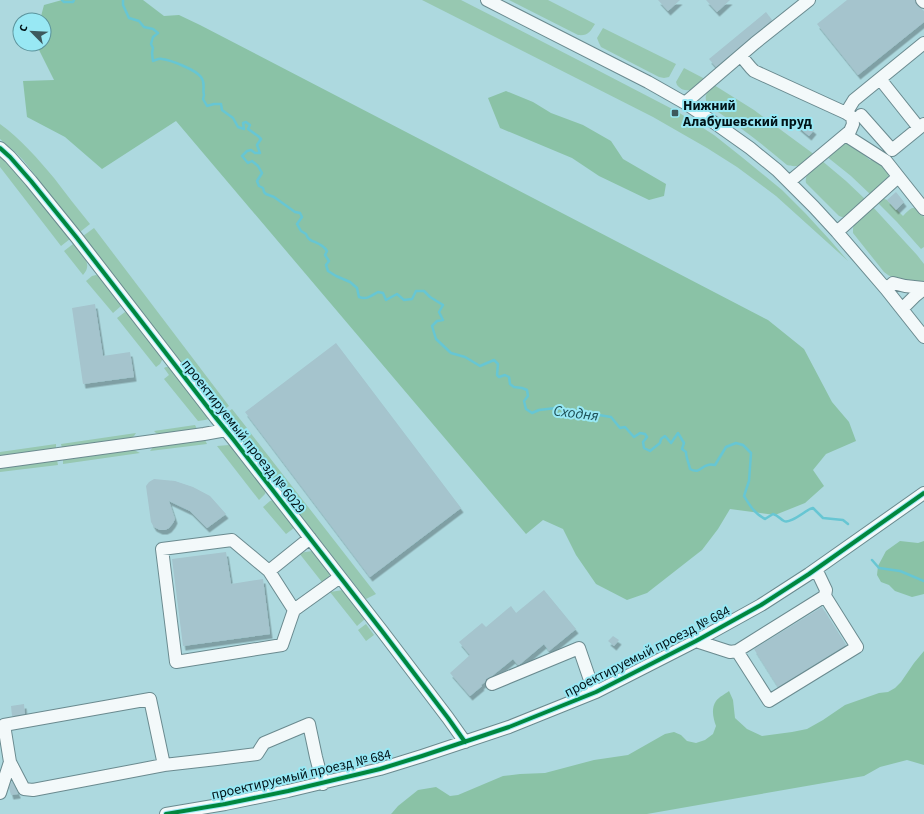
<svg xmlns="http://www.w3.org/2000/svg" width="924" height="814" font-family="'Source Sans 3',sans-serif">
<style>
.green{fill:#97c8b1}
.forest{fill:#8ac2a6}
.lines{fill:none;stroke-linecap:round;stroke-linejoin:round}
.stream{stroke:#67c6d3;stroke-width:2.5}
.building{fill:#a5c4cd;filter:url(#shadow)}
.minor-casing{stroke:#6a8a8f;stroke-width:14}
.minor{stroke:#f3f9fa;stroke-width:12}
.cycleway-casing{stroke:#98e8f4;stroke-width:6}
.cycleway{stroke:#00873e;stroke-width:4}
.poi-dot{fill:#3d585d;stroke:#98e8f4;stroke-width:1.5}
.labels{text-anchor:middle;stroke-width:4;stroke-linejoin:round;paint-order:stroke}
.poi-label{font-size:14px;font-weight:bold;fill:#001317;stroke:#98e8f4;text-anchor:start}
.street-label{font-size:14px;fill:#001317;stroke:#98e8f4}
.water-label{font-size:15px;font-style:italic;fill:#1c4e55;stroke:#98e8f4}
</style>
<defs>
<filter id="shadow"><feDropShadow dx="2.5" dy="4.5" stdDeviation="0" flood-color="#0004"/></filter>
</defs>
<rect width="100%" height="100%" fill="#add9df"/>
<path class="green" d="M422 0H461L580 61 678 112 714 135 743 158 782 190 806 214 829 239 848 261 776 196 737 167 707 148 653 117Z
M509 0H548L595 24C590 32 588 36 578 35Z
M603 28 676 64 669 77 664 78 659 77 601 47 599 43 597 38Z
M684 68 705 79C700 84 693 92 685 90 682 90 679 87 677 85L676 82Z
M714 85 754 110 815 155C805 162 800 169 787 165 766 147 744 130 721 114 717 111 709 108 707 103 703 95 709 89 714 85Z
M0 124C21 139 37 158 54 178 66 194 78 209 90 224L80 232 23 160 15 152 0 139Z
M843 142C854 144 862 154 870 160 878 160 892 170 888 179L871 195 851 176 826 156Z
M0 155 13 168 70 239 61 246 0 167Z
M821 160 846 181 866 200 846 217H842L839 216 806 183C804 173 814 167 821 160Z
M882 198 887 200 903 216C914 205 914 205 924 217V247L921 249 897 222 877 202Z
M872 206 917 255 924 264V282C911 281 895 282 884 272L853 233V228L854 225Z
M94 228 229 406 220 412 83 236Z
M73 244C81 254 94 263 83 275L64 251Z
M96 275 99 276 121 306 113 313 86 281 92 276Z
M125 312 127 313 163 358 160 364 156 367 117 318Z
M166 367H169L209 419 205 420 198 421 164 379 169 375 164 368Z
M232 409 247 428 237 434 223 416Z
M195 425 197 429 160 434 156 433 154 431Z
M249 431 376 594 366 599 240 438Z
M136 433 134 436 131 438 62 448 61 444Z
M205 440 207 444 150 451 154 446Z
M56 444V449L0 457V452Z
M229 445 266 491 265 494 259 500 217 446Z
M134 450 140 453 63 464V460Z
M57 460 58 465 0 472V468Z
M273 500 294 528 286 534 263 507 270 501Z
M312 551 330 574 325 586 299 553Z
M343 590 365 619 357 626 330 592Z
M366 624 374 635 366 641 358 630Z"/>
<path class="forest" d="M62 0H143L164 16 179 15 200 25 768 320 804 349 832 402 849 422 856 441 826 454 813 470 824 486 805 503 775 515 730 509 718 529 702 550 647 593 627 600 596 584 576 555 563 529 543 520 526 534 176 121 102 169 65 137 27 117 23 81 54 80 36 44H44V20H40L44 5Z
M506 91 533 102 551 113 583 125 611 141 623 159 666 184 664 196 649 200 599 176 572 158 500 128 488 98Z
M900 541 918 543 924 541V594L912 597 895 591 889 585 881 582 877 575 878 566 886 551Z
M924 651V765L907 760 880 767 864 776 647 814H391L392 813 398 806 418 790 436 787 450 796 458 795 503 776 520 774 545 773 594 760 628 755 665 734 674 732 681 735 687 741 696 743 705 740 713 734 716 726C713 718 711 708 716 701 719 697 725 694 729 691L733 700 735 718 747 729 762 736 792 732 807 729 823 720 845 705 879 693 888 692 895 688 901 682 914 663Z"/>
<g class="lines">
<path class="stream" d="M62 0 64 2H73L74 0
M123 0V5L129 18 139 21 144 27 153 29 158 33 153 37 151 44 153 48 152 53 153 61C156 60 159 58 162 59 171 60 196 70 201 77 206 83 202 89 204 95L203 99 207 106 214 104H221L222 110 233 118 238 127 244 129 243 123 246 122 250 125 248 129 258 136 261 139 257 145 260 153H255L251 150 247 151 242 156 248 163 252 161 258 166 262 173 257 181 259 186 263 188 264 192 266 194 274 197 295 212 300 213 302 217 297 224 301 231 306 234C309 244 320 240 327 251L325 255 329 261 326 265 328 271 336 276 350 282 357 288 359 297C367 300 371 296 378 292L383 293 386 300 397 294 404 300 412 299 416 291H424L430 297 443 305 439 312 443 320 437 321 432 326 436 339 451 353 465 357 480 366 494 360 498 364 497 375 499 377 505 375 509 377 510 384 514 387 522 388 527 390 528 396 524 401 526 409 532 413 539 410 556 408 611 417 620 428 625 427 634 437 640 433 645 434 647 437 643 442 644 448 650 451 660 443 661 439 665 436 671 443 678 433 684 443 682 449 686 452C686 458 689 463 690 469 700 474 700 467 708 465 711 464 713 465 715 465L726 447 736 443 743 445 751 453 749 481 744 496C751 507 754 513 765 519L773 514C778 515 780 519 784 521 790 524 804 512 810 509L813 508 823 518 843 520 848 524
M872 560 879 568 900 571 924 581"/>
</g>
<path class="building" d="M658 0H680L668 11Z
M706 0H730L717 12Z
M847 0H915L917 5 924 11V22L858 75 817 24Z
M766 12 772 20 716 67 709 59Z
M801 119 814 130 809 136 796 125Z
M896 192 904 202 896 210 887 200Z
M95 304 103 356 130 352 134 377 83 384 72 308Z
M336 343 461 508 370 577 245 412Z
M154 479 175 481 193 487 210 496 226 514 207 528 190 511 169 501 175 519 173 523 169 528 165 530H160L154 527 151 522 146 486 149 482Z
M226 552 231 584 263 579 270 634 183 646 172 559Z
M544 590 576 629 549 651 544 644 519 665H518L513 659 492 676 486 679 485 682 481 685 482 686 470 696 450 673 470 655 459 642 482 623 486 627 511 606 516 613Z
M822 607 846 645 778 687 754 649Z
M613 636 619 640 614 646 608 641Z
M24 704 25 714 12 716 11 706Z
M12 781 18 793V794L11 795 9 788Z"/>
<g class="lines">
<g class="minor-casing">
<path id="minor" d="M487 0 648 82 685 103 719 126 750 148 777 170 814 207 837 232 886 289 924 337
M922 0 924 2
M741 56 751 68 754 71 846 113 854 100 924 43
M880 79 919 128
M685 103 755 43 809 0
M861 115 892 150 924 124
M845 136 850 138 886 161 924 209
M0 148 10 157 31 181 77 238 216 418 233 439 382 631 448 718 465 742
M789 182 850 131 853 124 852 117 846 113
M837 232 898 177
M886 289 893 283 905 286 924 288
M902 309 915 296 924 289
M0 462 204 434 226 430
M269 571 310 538
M294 610 269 571 232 540 162 549 176 662 282 645 294 610 340 577
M696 641 730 652 737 651 825 596 826 590 816 569
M737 651 769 701 857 647 825 596
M492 684 579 648 590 680 596 692
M164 765 150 699 4 725 10 762 24 789 33 790 164 765 217 759 257 754 264 743 309 724 316 757 323 784
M0 793 10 762
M166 814 225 804 288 791 380 769 422 756 509 727 596 692 696 641 761 605 809 574 924 493"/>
</g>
<use href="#minor" class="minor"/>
<g class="cycleway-casing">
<path id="cycleway" d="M0 148 10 157 31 181 77 238 216 418 233 439 382 631 448 718 465 742
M166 814 225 804 288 791 380 769 422 756 509 727 596 692 696 641 761 605 809 574 924 493"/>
</g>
<use href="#cycleway" class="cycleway"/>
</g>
<rect class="poi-dot" x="671" y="109" width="8" height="8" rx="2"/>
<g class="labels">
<g class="poi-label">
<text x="683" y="110">Нижний<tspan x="683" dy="16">Алабушевский пруд</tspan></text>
</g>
<g class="street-label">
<text transform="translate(244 436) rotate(52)" y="5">проектируемый проезд № 6029</text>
<text transform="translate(647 651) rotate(-27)" y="5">проектируемый проезд № 684</text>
<text transform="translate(301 774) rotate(-13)" y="5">проектируемый проезд № 684</text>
</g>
<g class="water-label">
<text transform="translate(576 413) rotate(7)" y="5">Сходня</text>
</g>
</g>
<g transform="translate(32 32) rotate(294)"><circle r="19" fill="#98e8f4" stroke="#5b939c"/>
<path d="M0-3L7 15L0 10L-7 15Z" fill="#3d585d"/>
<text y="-6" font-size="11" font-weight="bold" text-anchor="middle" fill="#001317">С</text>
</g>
</svg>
